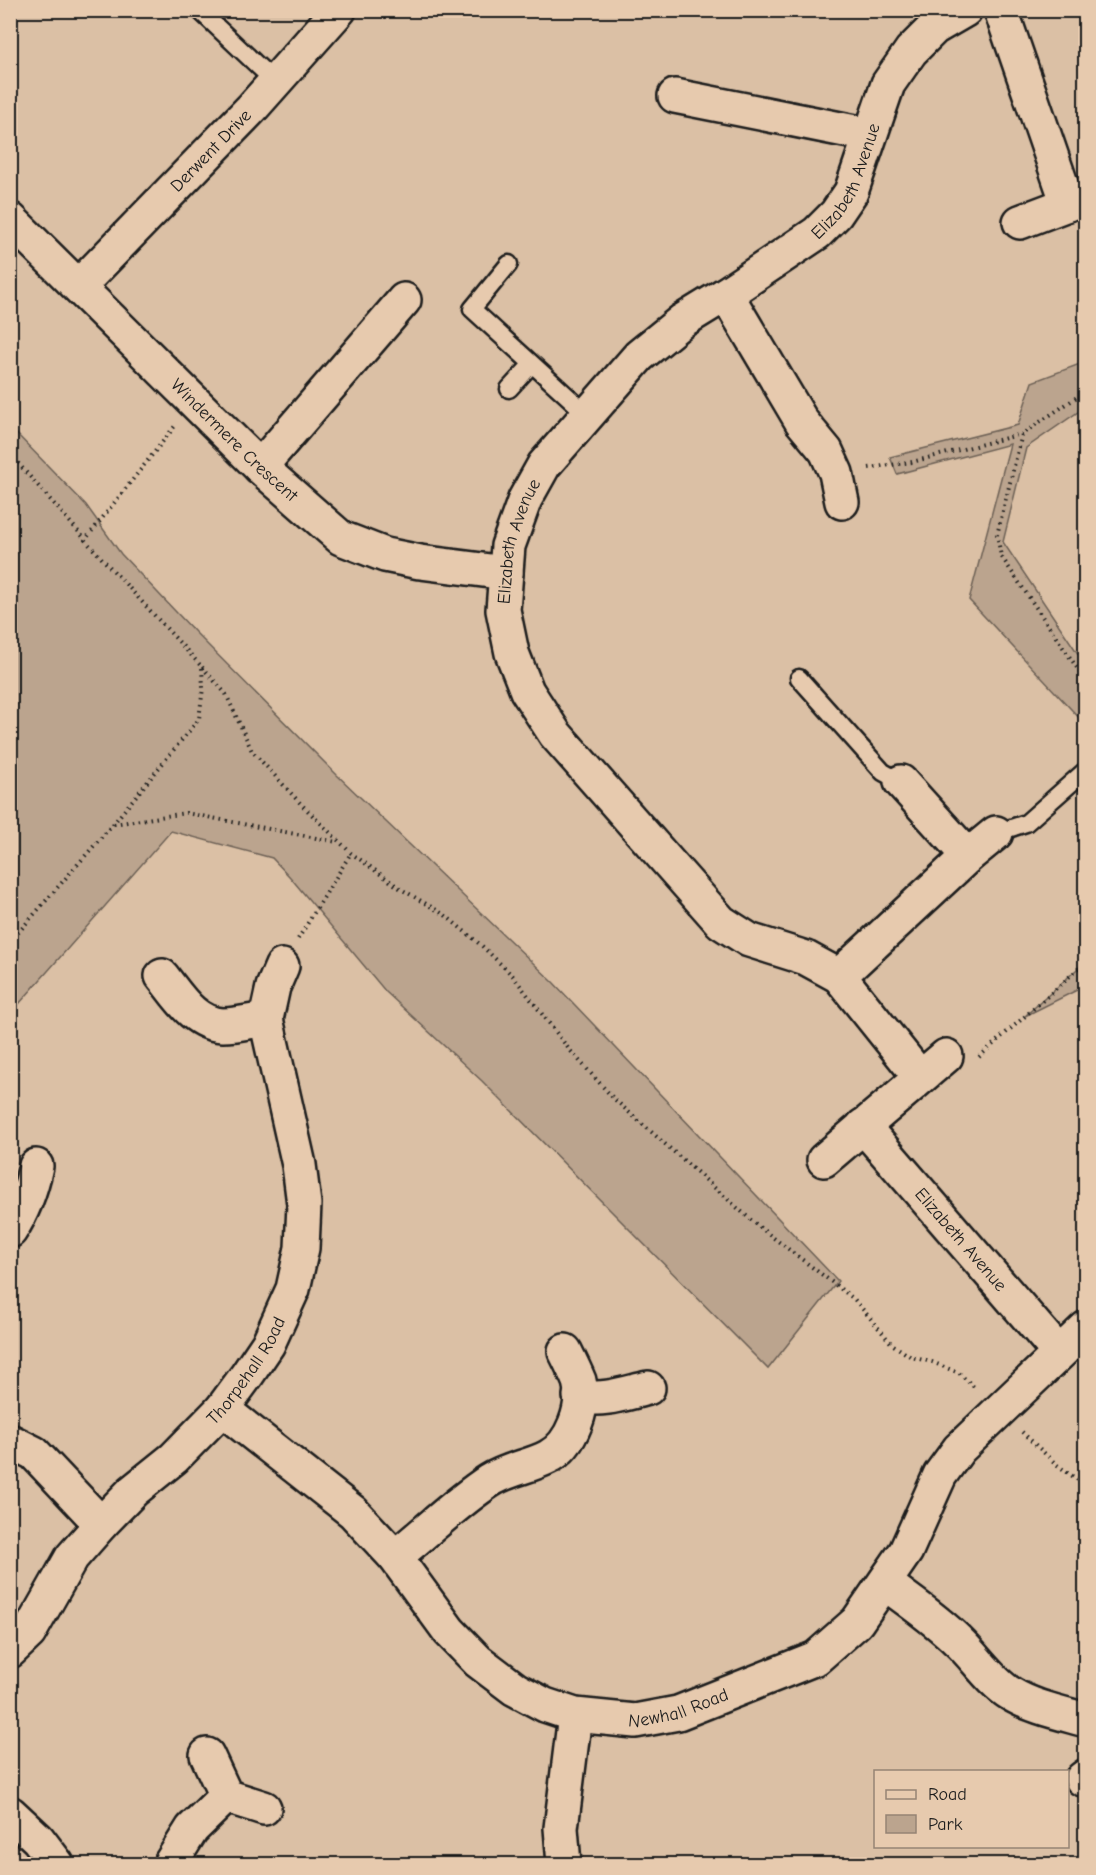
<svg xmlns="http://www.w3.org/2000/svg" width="1096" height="1875" font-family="'Comic Neue',sans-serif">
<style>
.green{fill:#bba48e;stroke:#6c6055;stroke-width:1.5}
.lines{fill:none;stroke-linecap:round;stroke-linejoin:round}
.service-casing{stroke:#1c1c1c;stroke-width:21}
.minor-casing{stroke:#1c1c1c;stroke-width:38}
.path{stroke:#1c1c1c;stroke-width:4;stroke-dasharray:1.5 4.5;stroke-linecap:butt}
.service{stroke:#e7caae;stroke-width:16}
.minor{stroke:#e7caae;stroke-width:33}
.labels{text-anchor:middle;stroke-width:4.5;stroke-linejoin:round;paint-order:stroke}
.street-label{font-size:18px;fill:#1c1c1c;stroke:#e7caae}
</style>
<rect width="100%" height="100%" fill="#dbc0a5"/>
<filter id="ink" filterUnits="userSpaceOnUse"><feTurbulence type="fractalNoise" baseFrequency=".0167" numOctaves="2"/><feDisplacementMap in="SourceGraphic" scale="12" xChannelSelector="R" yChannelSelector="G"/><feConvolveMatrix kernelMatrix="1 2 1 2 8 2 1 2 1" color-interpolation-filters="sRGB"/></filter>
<g filter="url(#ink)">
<path class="green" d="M1085 362V407L1026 448 1003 542 1085 664V724L969 600 1010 444 897 474 890 457 1018 425 1032 382Z
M11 428 86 505 121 554 195 632 337 775 553 982 838 1281 768 1369 482 1081 386 992 290 877 272 858 171 831 11 1013Z
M1085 962V986L1025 1016Z"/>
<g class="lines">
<g class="service-casing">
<path id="service" d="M199 10 275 82
M509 264 472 309 588 415
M509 389 532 364
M799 678 883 772 901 782
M996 833 1026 823 1086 770"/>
</g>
<g class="minor-casing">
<g id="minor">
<path d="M1001 10 1068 204"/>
<path d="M675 96 870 135"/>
<path id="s1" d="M10 219 260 467 341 538 385 555 420 562 506 573"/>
<path d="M1020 222 1086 197"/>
<path id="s2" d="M79 286 251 109 339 10"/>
<path d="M726 294 802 422 826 451 836 473 842 502"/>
<path d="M260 467 404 300"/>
<path d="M901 782 968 856"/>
<path d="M162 976C178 996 194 1024 223 1025 237 1025 253 1021 266 1019"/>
<path d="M839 976 968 856 996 833"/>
<path id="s3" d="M920 1077 839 976 806 958 749 940 721 922 555 734 527 691 512 653 503 610 508 546 525 499 544 465 639 356 682 321 726 294 817 233 836 214 851 192 888 84 911 51 934 28 965 10"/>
<path id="s4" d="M863 1126 1059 1353"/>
<path d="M824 1160 946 1056"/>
<path d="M10 1231C24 1210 31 1190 36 1166"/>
<path d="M580 1396C603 1402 626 1393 648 1388"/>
<path id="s5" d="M222 1409 353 1512 395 1557 449 1631 478 1661 515 1689 545 1705 575 1715 635 1721 678 1713 816 1658 857 1622 906 1551 940 1475 959 1449 1086 1328"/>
<path d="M10 1441 34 1453 101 1524"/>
<path d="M395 1557C425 1533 457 1502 489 1481 507 1469 529 1467 548 1457 572 1445 586 1406 579 1381 575 1371 570 1361 565 1351"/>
<path d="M885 1583C910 1602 936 1619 958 1641 976 1658 990 1681 1011 1694 1032 1707 1061 1713 1086 1720"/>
<path id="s6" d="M10 1651 29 1633 72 1557 101 1524 133 1491 174 1458 222 1409 247 1375 268 1344 293 1289 302 1248 304 1204 299 1165 266 1019 273 987 282 966"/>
<path d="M207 1755 226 1796 264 1808"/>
<path d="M1082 1779 1086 1776"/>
<path d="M10 1813 38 1839 57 1864"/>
<path d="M170 1864 192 1829 226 1796"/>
<path d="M564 1864 561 1828 575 1715"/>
</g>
</g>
<path class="path" d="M1086 391 1022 434 997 535 1001 556 1086 681
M10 454 85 539
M869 468 912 462 1022 434
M202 667 226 694 252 751 301 804 351 853 401 889 445 915 482 946 513 976 568 1048 614 1099 758 1226 854 1299 892 1344 911 1357 932 1362 959 1373 975 1388
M114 824 186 813 337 842
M298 939 351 853
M10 942 113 824 199 719 203 688 202 667 85 540 175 426
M979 1057 1086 962
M1022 1432 1056 1464 1086 1486"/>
<use href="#service" class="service"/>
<use href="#minor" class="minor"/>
</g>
</g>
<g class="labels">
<g class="street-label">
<text dy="6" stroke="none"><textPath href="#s2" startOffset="189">Derwent Drive</textPath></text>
<text dy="6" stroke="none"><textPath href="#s3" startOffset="1222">Elizabeth Avenue</textPath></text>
<text dy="6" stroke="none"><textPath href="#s1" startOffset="315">Windermere Crescent</textPath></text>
<text dy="6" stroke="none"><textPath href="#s3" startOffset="718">Elizabeth Avenue</textPath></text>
<text dy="6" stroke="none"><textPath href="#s4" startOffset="150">Elizabeth Avenue</textPath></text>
<text dy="6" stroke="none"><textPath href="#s6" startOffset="370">Thorpehall Road</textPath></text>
<text dy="6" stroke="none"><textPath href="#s5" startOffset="579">Newhall Road</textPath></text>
</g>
</g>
<rect width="1096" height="1875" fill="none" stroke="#e7caae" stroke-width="36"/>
<rect x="18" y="18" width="1060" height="1839" fill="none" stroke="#1c1c1c" stroke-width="2" filter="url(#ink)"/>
<rect x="874" y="1770" width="195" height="78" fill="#e7caae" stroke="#968474" stroke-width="1.5"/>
<rect x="886" y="1790" width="30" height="9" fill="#e7caae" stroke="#968474" stroke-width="1.5"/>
<text x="928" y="1800" font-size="18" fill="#1c1c1c">Road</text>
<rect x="886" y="1815" width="30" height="18" fill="#bba48e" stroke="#968474" stroke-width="1.5"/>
<text x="928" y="1830" font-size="18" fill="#1c1c1c">Park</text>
</svg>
